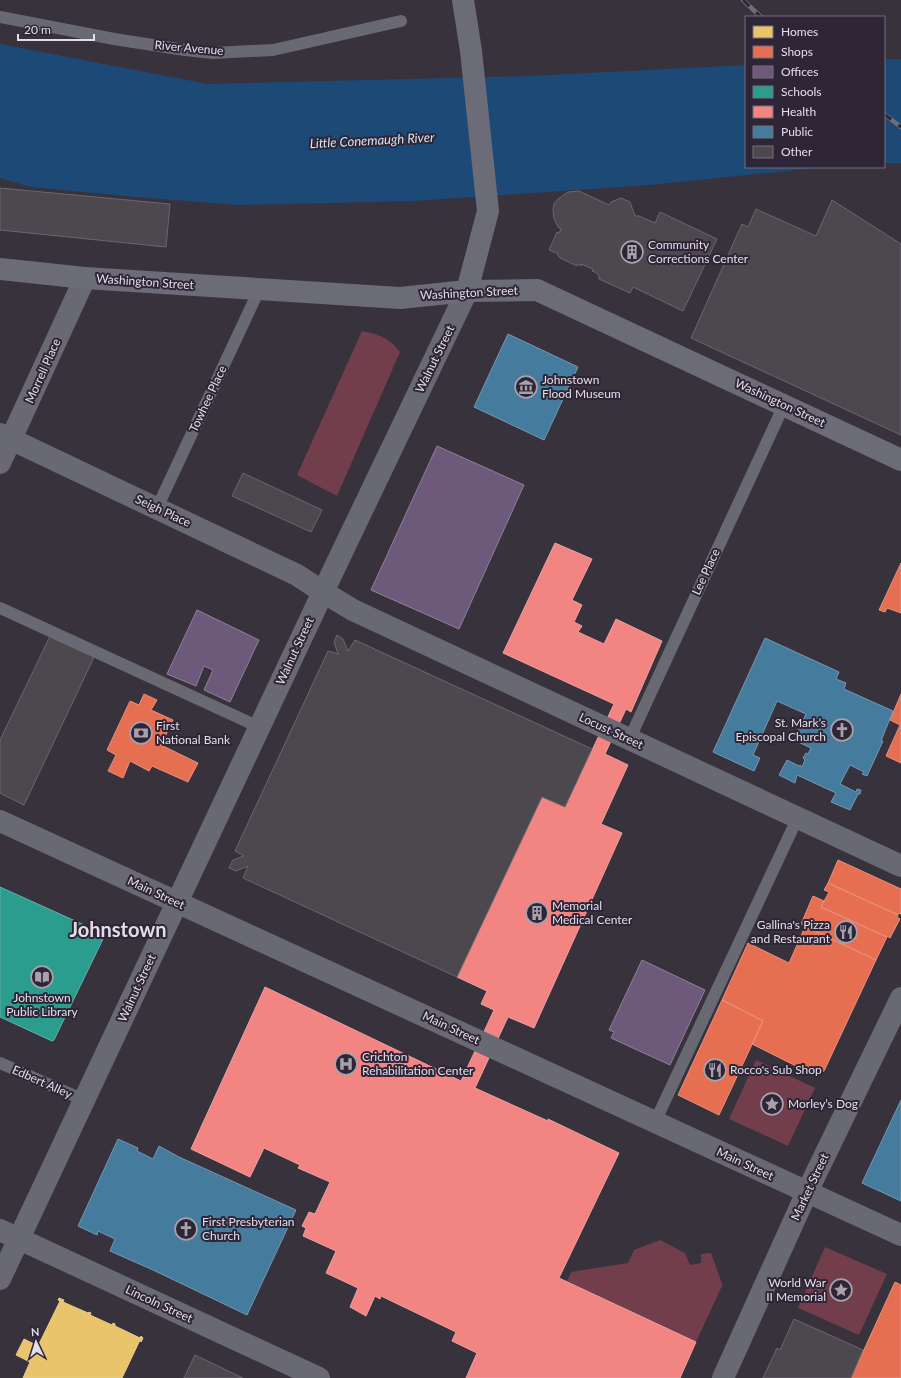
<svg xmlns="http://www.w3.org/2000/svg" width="901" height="1378" font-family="Lato,sans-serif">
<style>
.green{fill:#723e4c}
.water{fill:#1c4975}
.homes{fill:#e9c46a;stroke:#e7cc90}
.shops{fill:#e76f51;stroke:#e6907f}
.offices{fill:#6d597a;stroke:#90819b}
.schools{fill:#2a9d8f;stroke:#62b0aa}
.health{fill:#f28482;stroke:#ee9fa1}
.public{fill:#457b9d;stroke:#7498b4}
.building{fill:#4d474e;stroke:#6d666e}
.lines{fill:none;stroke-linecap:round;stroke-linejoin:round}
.service{stroke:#696973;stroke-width:12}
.minor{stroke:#696973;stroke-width:22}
.tertiary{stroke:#696973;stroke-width:22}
.secondary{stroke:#6c6b78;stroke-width:22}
.rail-casing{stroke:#706e78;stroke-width:4.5}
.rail{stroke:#2e2536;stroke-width:3;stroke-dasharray:9;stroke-linecap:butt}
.labels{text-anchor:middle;stroke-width:4;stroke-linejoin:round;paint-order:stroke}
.street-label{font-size:12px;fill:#e3dde9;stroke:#2e2536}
.poi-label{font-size:12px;fill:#e3dde9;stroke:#2e2536;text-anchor:start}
.water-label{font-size:13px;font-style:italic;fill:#d4e2f1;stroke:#2e2536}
.town-label{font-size:20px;font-weight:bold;fill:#e3dde9;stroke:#2e2536}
</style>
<rect width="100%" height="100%" fill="#37323c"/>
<path class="green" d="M362 331C380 335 388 337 400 352L337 496 297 475Z
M756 1060 815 1088 788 1146 729 1119Z
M660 1240 685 1253 690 1265 701 1263V1254L711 1253 723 1286H722L696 1342 567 1281 571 1272 628 1263 634 1250Z
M825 1247 887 1274 859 1335 798 1308Z"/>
<path class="water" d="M0 44 208 84 528 76 746 65V167H826L650 185 414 201 238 205 136 197 30 187 0 178Z
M884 59H901V163H884Z"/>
<path class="homes" d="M59 1298 64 1300 63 1302 88 1313 89 1312 91 1313 90 1315 112 1325 113 1323 115 1324V1326L140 1338 141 1336 143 1338 141 1342 140 1340 122 1378H23L30 1362 16 1355 24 1339 38 1346 60 1301 58 1300Z"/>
<path class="shops" d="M901 563V613L887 608 885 612 879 610Z
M144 694 157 700 151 710 173 720 161 745 198 763 188 782 152 766 149 771 130 761 123 778 108 771 116 755 107 750 130 701 139 705Z
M901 694V763L886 756 900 725 890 720Z
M838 860 901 889V914L898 913V915L828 883Z
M828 883 898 915 897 917 900 919 890 938 887 936V937L821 907 829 892 824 890Z
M813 896 824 901 821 907 887 937 876 960 801 924Z
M805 927 876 960 824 1071 818 1075H814L752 1044 763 1021 722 1000 748 943 789 963Z
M722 1000 763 1021 719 1115 678 1095Z
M895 1282 901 1285V1378H851Z"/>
<path class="offices" d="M437 446 524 485 459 629 371 590Z
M197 610 259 640 230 702 204 690 213 670 204 666 196 686 167 674Z
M642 960 705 990 670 1065 611 1038 614 1032 609 1030Z"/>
<path class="schools" d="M0 887 102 933 104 937 54 1040 52 1041 0 1017Z"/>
<path class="health" d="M555 543 592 559 572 600 582 605 574 622 582 626 578 632 604 644 616 619 662 641 631 712 626 709 605 754 628 765 601 824 622 833 534 1028 508 1017 475 1088 548 1121V1119L619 1153 559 1278 696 1342 680 1378H466L477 1353 452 1341 456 1332 381 1296 380 1299 375 1296 366 1316 350 1307 358 1288 326 1273 336 1251 303 1236 306 1228 302 1226 309 1212 315 1214 330 1182 298 1168 300 1165 264 1148 250 1177 191 1149 265 987 461 1081 494 1010 481 1004 487 991 457 977 542 797 565 807 614 704 503 653Z"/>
<path class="public" d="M508 334 578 367 544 440 474 407Z
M765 638 839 672 836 679 846 683 844 689 893 711 881 741H883L867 776 862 774 864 772 850 765 840 784 856 792 857 789 861 790 860 794H858L850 810 831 802 836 793 797 775 795 783 779 775 787 760 799 766 800 765 802 767 805 760 803 758 806 753 808 754 811 748 794 740 806 714 777 701 753 755 760 758 754 771 713 752Z
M901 1100V1201L862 1183Z
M118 1139 138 1148 137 1151 153 1159 159 1146 179 1157 296 1210 247 1315 153 1270 110 1251 115 1239 98 1231 97 1235 78 1226Z"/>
<path class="building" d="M0 188 170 204 166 247 0 230Z
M579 191 609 205 611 202 621 198 630 202 635 216H639L655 223 660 212 717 239 683 311 633 287 630 293 599 279V276L597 273 592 271 593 269 581 264V266L578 264 577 266 560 258V257L558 256V254L549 250 557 232 559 233 561 229 558 227 554 219 553 210 554 204 558 199 568 192Z
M832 200 901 244V435L691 338 742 224 748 227 756 209 816 236Z
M243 473 322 510 311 532 232 496Z
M52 632 96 653 24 805 0 793V740Z
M337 635 343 639 348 651 355 640 592 749 565 807 542 797 457 977 243 878 248 866 236 871 229 868 233 860 244 856 235 851 328 651 338 654 334 642Z
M794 1319 863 1350 851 1378H763L777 1348 780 1350Z
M195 1355 243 1378H184Z"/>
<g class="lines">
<path class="service" d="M0 17 114 39 185 50 213 53 273 50 401 21
M157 508 259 290
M0 608 259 727
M629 740 784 405
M0 1063 84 1100
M655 1122 798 817"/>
<path class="minor" d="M0 434 297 575 323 592 353 610 901 866
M0 463 85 278
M0 1230 319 1378"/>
<path class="tertiary" d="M0 821 901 1235
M0 1279 323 592 467 291
M723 1378 807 1192 901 998"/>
<path class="secondary" d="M463 0 471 51 488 211 467 291
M0 269 85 278 400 298 467 291 537 290 901 460"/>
<g class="rail-casing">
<path id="rail" d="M743 0 761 17
M884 114 901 127"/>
</g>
<use href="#rail" class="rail"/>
</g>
<defs>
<g id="building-ring" transform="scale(1.15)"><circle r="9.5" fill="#2e2536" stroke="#a7a1ac" stroke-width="1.5"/><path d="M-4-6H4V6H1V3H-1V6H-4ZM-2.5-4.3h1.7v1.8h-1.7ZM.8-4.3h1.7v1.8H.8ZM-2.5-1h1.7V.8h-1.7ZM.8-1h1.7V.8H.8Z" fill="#a7a1ac"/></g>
<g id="museum-ring" transform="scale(1.15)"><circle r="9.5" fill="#2e2536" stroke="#a7a1ac" stroke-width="1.5"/><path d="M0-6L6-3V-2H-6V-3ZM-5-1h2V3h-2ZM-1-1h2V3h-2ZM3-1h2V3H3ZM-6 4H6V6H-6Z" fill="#a7a1ac"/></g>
<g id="church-ring" transform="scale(1.15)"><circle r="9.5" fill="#2e2536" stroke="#a7a1ac" stroke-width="1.5"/><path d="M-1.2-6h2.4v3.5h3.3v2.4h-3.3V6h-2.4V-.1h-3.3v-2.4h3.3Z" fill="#a7a1ac"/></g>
<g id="bank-ring" transform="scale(1.15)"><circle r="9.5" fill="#2e2536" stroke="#a7a1ac" stroke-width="1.5"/><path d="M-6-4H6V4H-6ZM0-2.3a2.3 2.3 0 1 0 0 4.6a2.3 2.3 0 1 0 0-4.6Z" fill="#a7a1ac"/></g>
<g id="restaurant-ring" transform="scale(1.15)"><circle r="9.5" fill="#2e2536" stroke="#a7a1ac" stroke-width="1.5"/><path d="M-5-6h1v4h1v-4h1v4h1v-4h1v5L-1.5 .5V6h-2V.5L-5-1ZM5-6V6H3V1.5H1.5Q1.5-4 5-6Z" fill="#a7a1ac"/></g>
<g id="library-ring" transform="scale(1.15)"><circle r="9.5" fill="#2e2536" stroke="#a7a1ac" stroke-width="1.5"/><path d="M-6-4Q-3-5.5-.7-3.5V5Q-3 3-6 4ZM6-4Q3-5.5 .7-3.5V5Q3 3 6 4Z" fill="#a7a1ac"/></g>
<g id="hospital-ring" transform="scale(1.15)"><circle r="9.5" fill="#2e2536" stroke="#a7a1ac" stroke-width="1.5"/><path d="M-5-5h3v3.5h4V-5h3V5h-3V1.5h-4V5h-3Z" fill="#a7a1ac"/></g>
<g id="sight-ring" transform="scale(1.15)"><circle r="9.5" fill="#2e2536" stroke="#a7a1ac" stroke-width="1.5"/><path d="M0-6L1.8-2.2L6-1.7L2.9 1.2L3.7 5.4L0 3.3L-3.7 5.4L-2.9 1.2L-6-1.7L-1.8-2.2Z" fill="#a7a1ac"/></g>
</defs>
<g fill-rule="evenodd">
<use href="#building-ring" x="632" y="252"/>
<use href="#museum-ring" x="526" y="387"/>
<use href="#church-ring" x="842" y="730"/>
<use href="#bank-ring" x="141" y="733"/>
<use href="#building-ring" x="537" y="913"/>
<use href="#restaurant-ring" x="846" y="932"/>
<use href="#library-ring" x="42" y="977"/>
<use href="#hospital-ring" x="346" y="1064"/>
<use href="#restaurant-ring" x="715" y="1070"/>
<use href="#sight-ring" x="772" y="1104"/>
<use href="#church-ring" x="186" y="1229"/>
<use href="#sight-ring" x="841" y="1290"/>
</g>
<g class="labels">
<g class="street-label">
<text transform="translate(189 48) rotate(5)" y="4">River Avenue</text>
<text transform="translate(145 282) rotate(4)" y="4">Washington Street</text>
<text transform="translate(469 293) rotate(-3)" y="4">Washington Street</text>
<text transform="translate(435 359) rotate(-64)" y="4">Walnut Street</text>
<text transform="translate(43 371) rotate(-66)" y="4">Morrell Place</text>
<text transform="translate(208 399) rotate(-65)" y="4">Towhee Place</text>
<text transform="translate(780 403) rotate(25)" y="4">Washington Street</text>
<text transform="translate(163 511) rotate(25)" y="4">Seigh Place</text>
<text transform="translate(706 572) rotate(-65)" y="4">Lee Place</text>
<text transform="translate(295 651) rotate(-65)" y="4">Walnut Street</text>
<text transform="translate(611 731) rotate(25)" y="4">Locust Street</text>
<text transform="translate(156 893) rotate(25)" y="4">Main Street</text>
<text transform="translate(137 988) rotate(-65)" y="4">Walnut Street</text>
<text transform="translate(451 1028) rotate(25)" y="4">Main Street</text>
<text transform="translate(42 1082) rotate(24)" y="4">Edbert Alley</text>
<text transform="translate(745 1164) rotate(25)" y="4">Main Street</text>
<text transform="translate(810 1187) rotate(-65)" y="4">Market Street</text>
<text transform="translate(159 1304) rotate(25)" y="4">Lincoln Street</text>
</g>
<g class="poi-label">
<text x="648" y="249">Community<tspan x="648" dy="14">Corrections Center</tspan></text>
<text x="542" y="384">Johnstown<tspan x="542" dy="14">Flood Museum</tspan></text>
<text x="826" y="727" text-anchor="end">St. Mark’s<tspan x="826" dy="14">Episcopal Church</tspan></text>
<text x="156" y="730">First<tspan x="156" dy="14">National Bank</tspan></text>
<text x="552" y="910">Memorial<tspan x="552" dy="14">Medical Center</tspan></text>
<text x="830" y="929" text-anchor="end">Gallina's Pizza<tspan x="830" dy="14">and Restaurant</tspan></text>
<text x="42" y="1002" text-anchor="middle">Johnstown<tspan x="42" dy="14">Public Library</tspan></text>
<text x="362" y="1061">Crichton<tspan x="362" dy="14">Rehabilitation Center</tspan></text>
<text x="730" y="1074">Rocco's Sub Shop</text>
<text x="788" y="1108">Morley’s Dog</text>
<text x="202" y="1226">First Presbyterian<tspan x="202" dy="14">Church</tspan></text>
<text x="826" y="1287" text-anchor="end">World War<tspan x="826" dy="14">II Memorial</tspan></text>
</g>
<g class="water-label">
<text transform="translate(372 140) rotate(-3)" y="5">Little Conemaugh River</text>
</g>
<g class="town-label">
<text x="118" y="937">Johnstown</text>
</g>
</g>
<rect x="745" y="16" width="140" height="152" fill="#2e2536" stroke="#766f7e"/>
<rect x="753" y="26" width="20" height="12" fill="#e9c46a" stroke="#766f7e"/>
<text x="781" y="36" font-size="12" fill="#e3dde9">Homes</text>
<rect x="753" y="46" width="20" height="12" fill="#e76f51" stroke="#766f7e"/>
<text x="781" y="56" font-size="12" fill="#e3dde9">Shops</text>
<rect x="753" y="66" width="20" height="12" fill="#6d597a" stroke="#766f7e"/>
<text x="781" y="76" font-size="12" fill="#e3dde9">Offices</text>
<rect x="753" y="86" width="20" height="12" fill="#2a9d8f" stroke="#766f7e"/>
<text x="781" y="96" font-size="12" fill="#e3dde9">Schools</text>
<rect x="753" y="106" width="20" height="12" fill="#f28482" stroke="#766f7e"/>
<text x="781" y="116" font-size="12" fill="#e3dde9">Health</text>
<rect x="753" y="126" width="20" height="12" fill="#457b9d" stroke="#766f7e"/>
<text x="781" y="136" font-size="12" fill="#e3dde9">Public</text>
<rect x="753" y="146" width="20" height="12" fill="#4d474e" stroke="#766f7e"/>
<text x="781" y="156" font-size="12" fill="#e3dde9">Other</text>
<g transform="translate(36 1342) rotate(356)" stroke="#2e2536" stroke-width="3" paint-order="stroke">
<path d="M0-3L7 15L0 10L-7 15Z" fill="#e3dde9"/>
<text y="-6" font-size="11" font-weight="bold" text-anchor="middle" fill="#e3dde9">N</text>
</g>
<path d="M18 34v6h76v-6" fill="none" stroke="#e3dde9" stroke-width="2"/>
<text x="24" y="34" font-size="12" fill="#e3dde9" stroke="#2e2536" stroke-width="3" paint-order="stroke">20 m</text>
</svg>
